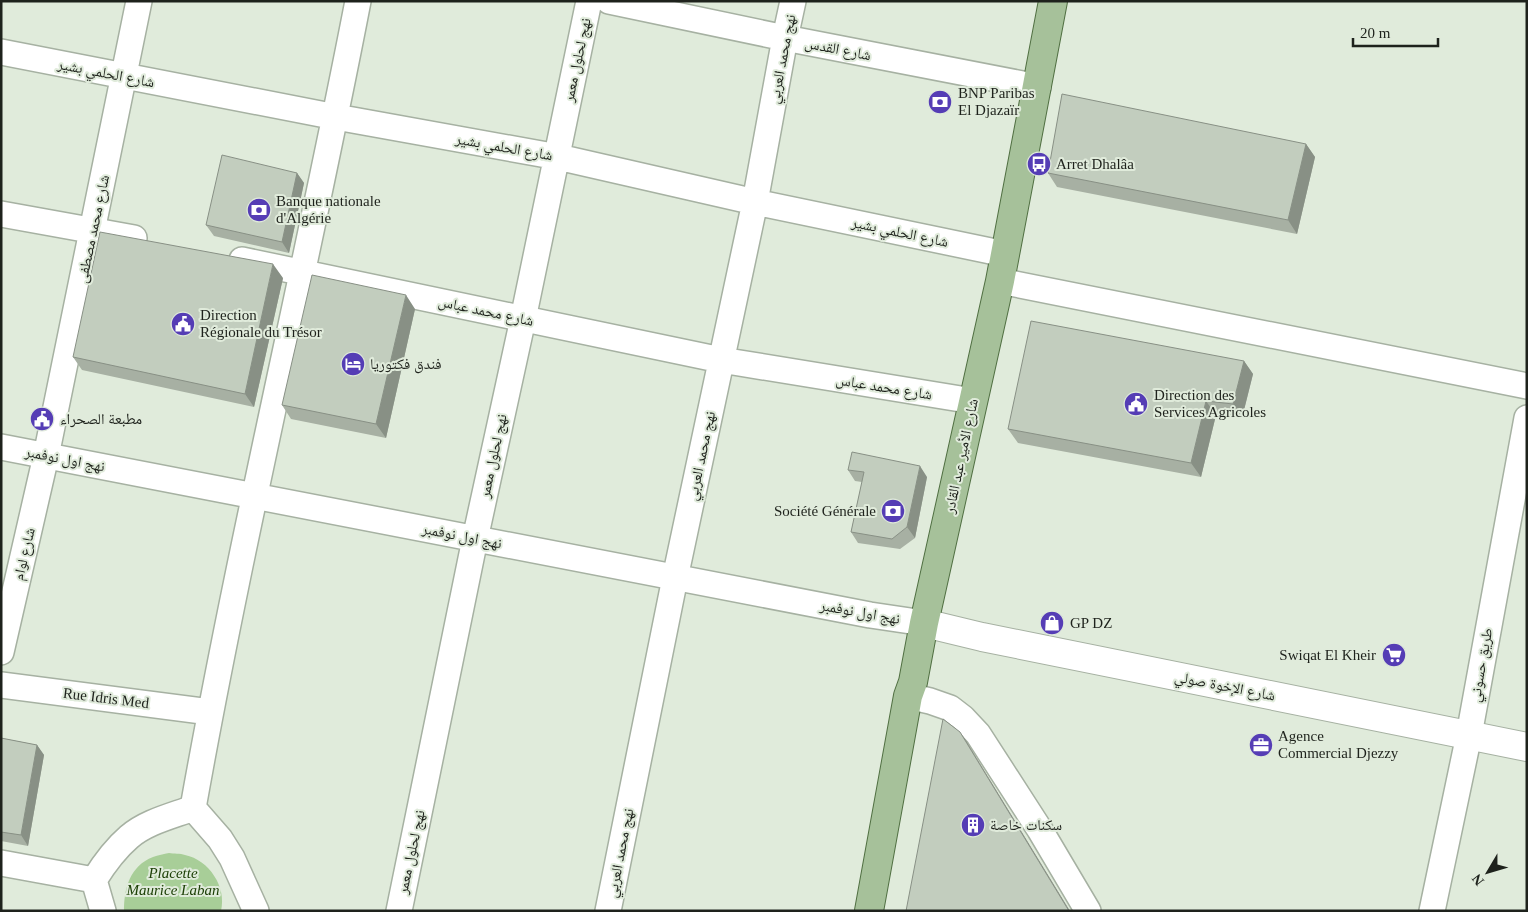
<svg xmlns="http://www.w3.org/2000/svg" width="1528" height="912" font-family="'Times New Roman','Noto Naskh Arabic',serif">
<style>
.park{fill:#a8ce98}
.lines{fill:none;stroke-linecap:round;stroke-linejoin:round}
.minor-casing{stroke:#a6b1a2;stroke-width:28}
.tertiary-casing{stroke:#a6b1a2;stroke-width:30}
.primary-casing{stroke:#506f42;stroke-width:30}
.minor{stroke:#fff;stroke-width:25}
.tertiary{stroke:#fff;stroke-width:28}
.primary{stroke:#a6c19a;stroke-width:28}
.wall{fill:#a7b0a3}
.shaded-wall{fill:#889085}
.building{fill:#c2cdbe;stroke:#889085}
.labels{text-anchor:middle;stroke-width:4;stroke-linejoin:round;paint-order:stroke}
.street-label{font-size:15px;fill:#1e221c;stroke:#e0ebdb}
.poi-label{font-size:15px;fill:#1e221c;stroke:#e0ebdb;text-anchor:start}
.park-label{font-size:15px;font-style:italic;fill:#1d4007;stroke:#e0ebdb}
</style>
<rect width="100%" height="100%" fill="#e0ebdb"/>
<path class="park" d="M169 853C174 854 180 853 185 855 209 860 227 887 221 911H124C124 888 130 866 153 857 158 855 164 854 169 853Z"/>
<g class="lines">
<g class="minor-casing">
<path id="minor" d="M609 1 785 38 1038 87
M1 52 336 117 558 157 755 202 1005 254
M1 214 134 238
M242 260 721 360 973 401
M1000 281 1527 386
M1 447 870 615 924 623
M1 652 46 456 139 1
M1 685 210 712
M908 696 930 701 950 708 963 718 978 734 1040 830 1088 911
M193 808C241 538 306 271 358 1
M1 863 94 880
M103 911 94 880C104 864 115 849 129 837 146 822 172 816 193 808L220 839 232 858 256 911
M399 911 475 539 523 319 589 1
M608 911 675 578 755 202 785 38 793 1
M1432 911 1469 735 1527 418"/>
</g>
<g class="tertiary-casing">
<path id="tertiary" d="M924 623 982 637 1527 747"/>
</g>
<g class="primary-casing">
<path id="primary" d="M869 911 908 696 913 682 924 623 1000 281 1053 1"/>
</g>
<use href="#minor" class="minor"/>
<use href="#tertiary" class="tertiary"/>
<use href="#primary" class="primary"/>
</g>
<path class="wall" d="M1306 144 1315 157 1297 234 1057 187 1048 173Z
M297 173 304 183 289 253 214 236 206 225Z
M283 278 254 407 82 370 73 357Z
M415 309 386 438 291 419 282 405Z
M1244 361 1253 374 1242 418 1216 415 1201 477 1018 443 1008 429Z
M848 470 927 477 915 538 900 549 858 543 851 532 862 482 855 481Z
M1 738 37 745 44 755 28 846 1 841Z"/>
<path class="shaded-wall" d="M1306 144 1315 157 1297 234 1288 220Z
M297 173 304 183 289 253 282 242Z
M273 264 283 278 254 407 245 394Z
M406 295 415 309 386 438 376 424Z
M1244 361 1253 374 1242 418 1233 404Z
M1206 401 1216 415 1201 477 1191 463Z
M920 466 927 477 915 538 907 527Z
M960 732 965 739 1070 911H1069Z
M37 745 44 755 28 846 21 835Z"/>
<path class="building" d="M1062 94 1306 144 1288 220 1048 173Z
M222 155 297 173 282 242 206 225Z
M100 232 273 264 245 394 73 357Z
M312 275 406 295 376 424 282 405Z
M1031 321 1244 361 1233 404 1206 401 1191 463 1008 429Z
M852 452 920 466 907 527 892 539 851 532 864 472 848 470Z
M943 719 960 732 1069 911H906Z
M1 738 37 745 21 835 1 832Z"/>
<defs>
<g id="bank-disc" transform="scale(1.25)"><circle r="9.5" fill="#553db5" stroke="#e0ebdb"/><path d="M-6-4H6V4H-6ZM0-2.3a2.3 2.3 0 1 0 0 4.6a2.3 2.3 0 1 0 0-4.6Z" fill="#fff"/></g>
<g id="bus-disc" transform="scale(1.25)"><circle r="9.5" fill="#553db5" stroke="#e0ebdb"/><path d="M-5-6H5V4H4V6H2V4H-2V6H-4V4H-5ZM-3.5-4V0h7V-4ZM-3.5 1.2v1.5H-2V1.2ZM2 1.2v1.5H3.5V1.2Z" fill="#fff"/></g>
<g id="civic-disc" transform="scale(1.25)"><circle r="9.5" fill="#553db5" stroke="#e0ebdb"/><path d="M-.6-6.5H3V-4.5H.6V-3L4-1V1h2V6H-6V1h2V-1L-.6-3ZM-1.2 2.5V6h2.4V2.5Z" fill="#fff"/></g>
<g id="hotel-disc" transform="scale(1.25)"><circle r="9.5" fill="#553db5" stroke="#e0ebdb"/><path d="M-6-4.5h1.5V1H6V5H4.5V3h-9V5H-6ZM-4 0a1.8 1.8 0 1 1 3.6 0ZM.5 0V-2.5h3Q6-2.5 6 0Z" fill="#fff"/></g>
<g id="shop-disc" transform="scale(1.25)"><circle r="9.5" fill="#553db5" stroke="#e0ebdb"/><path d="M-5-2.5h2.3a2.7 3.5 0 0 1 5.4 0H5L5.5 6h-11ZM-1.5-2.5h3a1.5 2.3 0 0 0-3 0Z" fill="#fff"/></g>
<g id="supermarket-disc" transform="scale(1.25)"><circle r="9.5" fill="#553db5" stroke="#e0ebdb"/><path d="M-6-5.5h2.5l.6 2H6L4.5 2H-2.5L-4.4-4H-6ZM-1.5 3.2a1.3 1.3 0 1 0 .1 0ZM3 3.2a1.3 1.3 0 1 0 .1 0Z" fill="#fff"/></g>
<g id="office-disc" transform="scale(1.25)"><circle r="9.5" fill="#553db5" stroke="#e0ebdb"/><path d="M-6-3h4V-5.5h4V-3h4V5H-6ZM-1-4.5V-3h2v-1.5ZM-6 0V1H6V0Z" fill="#fff"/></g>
<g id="building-disc" transform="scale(1.25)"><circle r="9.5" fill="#553db5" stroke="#e0ebdb"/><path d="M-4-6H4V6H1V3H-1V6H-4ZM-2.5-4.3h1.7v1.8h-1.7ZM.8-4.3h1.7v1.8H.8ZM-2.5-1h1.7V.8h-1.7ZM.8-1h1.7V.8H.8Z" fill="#fff"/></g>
</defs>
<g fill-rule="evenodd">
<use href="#bank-disc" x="940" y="102"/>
<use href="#bus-disc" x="1039" y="164"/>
<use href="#bank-disc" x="259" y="210"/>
<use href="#civic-disc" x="183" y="324"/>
<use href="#hotel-disc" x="353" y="364"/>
<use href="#civic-disc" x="1136" y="404"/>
<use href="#civic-disc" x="42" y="419"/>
<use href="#bank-disc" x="893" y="511"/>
<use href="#shop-disc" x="1052" y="623"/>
<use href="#supermarket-disc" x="1394" y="655"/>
<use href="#office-disc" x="1261" y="745"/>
<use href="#building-disc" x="973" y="825"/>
</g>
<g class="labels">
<g class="street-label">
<text transform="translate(838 49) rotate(11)" y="5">شارع القدس</text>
<text transform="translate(782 59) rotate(-79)" y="5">نهج محمد العربي</text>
<text transform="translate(577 60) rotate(-78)" y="5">نهج لحلول معمر</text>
<text transform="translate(106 73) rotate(11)" y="5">شارع الحلمي بشير</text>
<text transform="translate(504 147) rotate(10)" y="5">شارع الحلمي بشير</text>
<text transform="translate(93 229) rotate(-78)" y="5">شارع محمد مصطفى</text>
<text transform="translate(900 232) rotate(12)" y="5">شارع الحلمي بشير</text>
<text transform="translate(486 311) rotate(12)" y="5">شارع محمد عباس</text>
<text transform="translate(884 387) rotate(9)" y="5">شارع محمد عباس</text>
<text transform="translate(493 456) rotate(-78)" y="5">نهج لحلول معمر</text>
<text transform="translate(701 456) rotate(-78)" y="5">نهج محمد العربي</text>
<text transform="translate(961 456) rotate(-78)" y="5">شارع الأمير عبد القادر</text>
<text transform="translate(65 459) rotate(11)" y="5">نهج اول نوفمبر</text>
<text transform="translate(462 536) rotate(11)" y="5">نهج اول نوفمبر</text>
<text transform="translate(24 554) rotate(-77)" y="5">شارع لوام</text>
<text transform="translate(860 612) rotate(10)" y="5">نهج اول نوفمبر</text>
<text transform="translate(1481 665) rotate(-80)" y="5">طريق حسوني</text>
<text transform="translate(1225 686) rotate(11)" y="5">شارع الإخوة صولي</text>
<text transform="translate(106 698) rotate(7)" y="5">Rue Idris Med</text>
<text transform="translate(411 852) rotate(-78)" y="5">نهج لحلول معمر</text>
<text transform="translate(620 853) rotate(-79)" y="5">نهج محمد العربي</text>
</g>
<g class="poi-label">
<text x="958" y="98">BNP Paribas<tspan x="958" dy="17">El Djazaïr</tspan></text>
<text x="1056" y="169">Arret Dhalâa</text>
<text x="276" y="206">Banque nationale<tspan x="276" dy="17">d'Algérie</tspan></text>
<text x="200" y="320">Direction<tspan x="200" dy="17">Régionale du Trésor</tspan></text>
<text x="370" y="369">فندق فكتوريا</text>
<text x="1154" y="400">Direction des<tspan x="1154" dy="17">Services Agricoles</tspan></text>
<text x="60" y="424">مطبعة الصحراء</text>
<text x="876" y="516" text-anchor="end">Société Générale</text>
<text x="1070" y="628">GP DZ</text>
<text x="1376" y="660" text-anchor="end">Swiqat El Kheir</text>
<text x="1278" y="741">Agence<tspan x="1278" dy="17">Commercial Djezzy</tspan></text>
<text x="990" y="830">سكنات خاصة</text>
</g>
<g class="park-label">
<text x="173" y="878">Placette<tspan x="173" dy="17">Maurice Laban</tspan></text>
</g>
</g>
<rect width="1528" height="912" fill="none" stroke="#1e221c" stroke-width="5"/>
<g transform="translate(1488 872) rotate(232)" stroke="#e0ebdb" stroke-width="4" paint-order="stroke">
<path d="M0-4L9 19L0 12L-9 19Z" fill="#1e221c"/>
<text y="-8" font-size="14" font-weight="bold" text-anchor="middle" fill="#1e221c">N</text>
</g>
<path d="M1353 38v8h85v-8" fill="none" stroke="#1e221c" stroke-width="2.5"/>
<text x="1360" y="38" font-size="15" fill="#1e221c" stroke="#e0ebdb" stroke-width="4" paint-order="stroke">20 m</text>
</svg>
